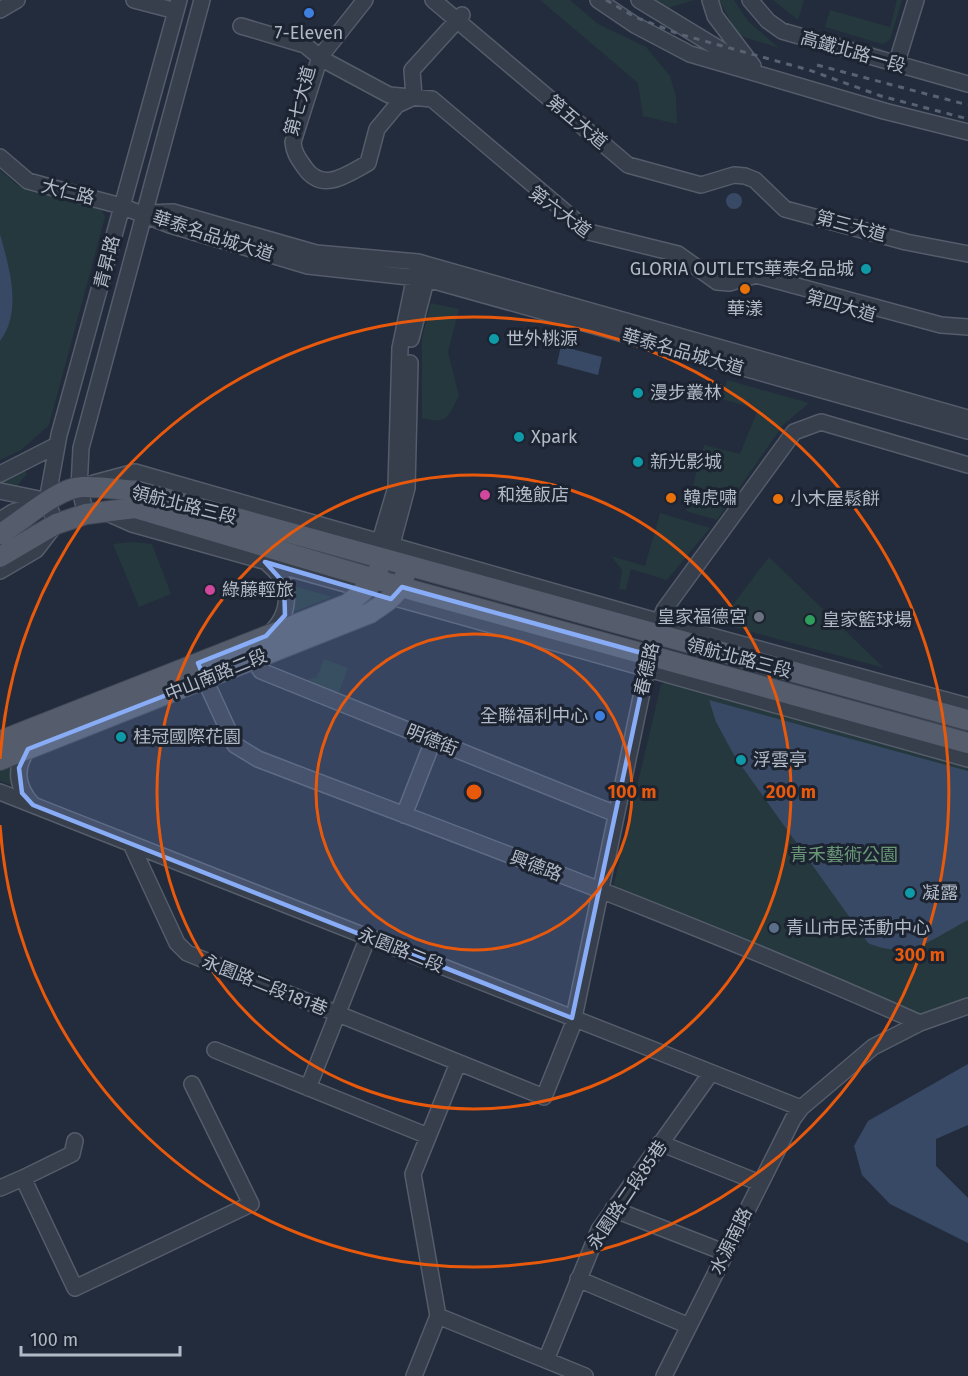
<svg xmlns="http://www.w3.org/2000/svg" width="968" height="1376" font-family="'Fira Sans','Noto Sans TC',sans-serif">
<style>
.green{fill:#25383d}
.water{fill:#384965}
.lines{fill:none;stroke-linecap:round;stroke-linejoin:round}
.minor-casing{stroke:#555c6a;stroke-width:18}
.major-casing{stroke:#404755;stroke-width:22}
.minor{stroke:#373e4c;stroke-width:15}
.major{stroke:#555d6c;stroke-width:20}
.rail{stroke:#596273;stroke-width:3;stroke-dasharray:6 6;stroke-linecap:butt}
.marked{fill:#88acf6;fill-opacity:0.2;stroke:#88acf6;stroke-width:4.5;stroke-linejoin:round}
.ring{fill:none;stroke:#e8590c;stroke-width:3}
.shop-dot{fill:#3f7fe0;stroke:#1c2331;stroke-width:2}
.culture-dot{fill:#0f9aa8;stroke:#1c2331;stroke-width:2}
.food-dot{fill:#e8710a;stroke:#1c2331;stroke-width:2}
.hotel-dot{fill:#d1479c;stroke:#1c2331;stroke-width:2}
.worship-dot{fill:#6b7280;stroke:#1c2331;stroke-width:2}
.leisure-dot{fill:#2e9e5b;stroke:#1c2331;stroke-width:2}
.service-dot{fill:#5c6f8a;stroke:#1c2331;stroke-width:2}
.labels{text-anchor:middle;stroke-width:6;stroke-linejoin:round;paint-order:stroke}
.poi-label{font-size:18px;fill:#b2b9c7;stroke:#1c2331;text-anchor:start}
.street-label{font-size:18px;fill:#b2b9c7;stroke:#1c2331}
.park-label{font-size:18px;fill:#6a9877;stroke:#1c2331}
.centre{fill:#e8590c;stroke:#1c2331;stroke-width:3}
.ring-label{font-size:18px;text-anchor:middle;font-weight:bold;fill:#e8590c;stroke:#1c2331;stroke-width:6;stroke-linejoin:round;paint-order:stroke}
</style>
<rect width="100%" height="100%" fill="#232c3c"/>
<path class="green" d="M540 0H570L598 24 646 47 670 76 676 97 677 124 643 116 638 83Z
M656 0H694L668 8Z
M719 0H734L748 21 779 48 738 35Z
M773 0H804L798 20Z
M897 0H902L890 40 882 44 825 27 830 10 890 27Z
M826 33 883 49 882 54 825 37Z
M0 170 17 185 101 209 105 217 49 425 21 450 0 460Z
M431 303 459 309 448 352 459 396C447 417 449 425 422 418V338Z
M727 380 809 403 783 425 717 520 686 511 704 445 740 454 758 409 722 399Z
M25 471 27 474 14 489 0 484V482Z
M660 513 710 528 667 580 631 569 626 590 619 589 622 570 611 556 645 566Z
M132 542 152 544 171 594 139 607 113 544Z
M769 557 884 668 719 623Z
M297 587 332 597 293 612 294 589Z
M324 659 348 668 337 697 300 682 317 677Z
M667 681 968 763V1001L917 1016 612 892 661 685Z
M11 764V785L0 781V768Z"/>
<path class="water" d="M726 201a8 8 0 1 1 16 0a8 8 0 1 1-16 0Z
M0 234C9 267 23 311 0 341Z
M561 346 602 357 598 375 557 364Z
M709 700 968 771V920C932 939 909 961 868 943L735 757 716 722Z
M968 1064V1125L936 1139V1166L968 1198V1243L890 1204 862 1175 854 1146 868 1121Z"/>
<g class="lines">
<g class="minor-casing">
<path id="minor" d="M134 0 176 11
M365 0 320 57 293 142C294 154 299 159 305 168 323 193 346 175 368 163L377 129 397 105 414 97
M433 0 628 165 701 185 734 175 745 176 755 180 785 209 906 242 968 254
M598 0 635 25 690 54 884 111 968 132
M639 0 744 64
M710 0 715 16 753 66
M750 0 768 21 782 31 968 84
M0 10 17 0
M241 26 305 45 322 59 389 95 432 99 589 232 678 254 717 282 729 283 756 275 941 325 968 327
M896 65 916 0
M414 97 412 70 462 15
M0 157 28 181 121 206 170 225 308 266 427 279 968 431
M147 213 173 212 316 253 418 262 968 418
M411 339 429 269
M0 474 57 445
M94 483 135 472 660 622 968 706
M0 491 44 500
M105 512 132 524 968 759
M86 514 79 487 81 448 202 0
M0 520 13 512 36 505
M392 544 407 488 410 363
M381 550 380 541 396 487 400 348 417 266
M268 564C293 584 292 614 268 635
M0 571 36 550 56 524 47 501 59 435 179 0
M254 660 261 671 616 814
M200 669 235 745 258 759C480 844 704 926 920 1023
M28 749C13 769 17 788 33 805
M0 792 801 1108
M404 815 433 741
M131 844 177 943 187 953 544 1097 572 1027 654 635 664 610 794 432 821 422 968 465
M215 1050 428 1136
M308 1088 368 937
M75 1141 72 1154 23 1178 75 1288 251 1204 192 1084
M660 1143 760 1183
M0 1188 23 1178
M613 1209 726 1253
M578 1279 689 1326
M438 1316 585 1376
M546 1360 599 1230 711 1073
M414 1376 438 1316 413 1174 458 1063
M664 1376 793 1119 801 1108 873 1047 920 1023 968 1006"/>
</g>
<g class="major-casing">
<path id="major" d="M0 534C23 521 56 488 82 487 101 486 121 490 139 491L968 720
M0 557 56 524 86 514 135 508 415 591 968 743
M0 741 348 604 376 580 378 571
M0 760 370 613C384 603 400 595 404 578"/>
</g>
<use href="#minor" class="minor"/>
<use href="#major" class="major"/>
<path class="rail" d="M606 0 635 17 679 34 809 70 881 96 968 119
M817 65 968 105"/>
</g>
<path class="marked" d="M265 562 391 599 402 587 649 655 572 1018 33 805 22 793 19 768 28 749 205 680 198 663 266 636 285 615 284 583Z"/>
<g class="ring">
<circle cx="474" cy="792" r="158"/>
<circle cx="474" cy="792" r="317"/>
<path d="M0 759A475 475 0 1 1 0 825"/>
</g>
<g class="shop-dot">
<circle cx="309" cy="13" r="6"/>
<circle cx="600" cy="716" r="6"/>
</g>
<g class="culture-dot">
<circle cx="866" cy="269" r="6"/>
<circle cx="494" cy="339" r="6"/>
<circle cx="638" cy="393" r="6"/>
<circle cx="519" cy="437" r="6"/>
<circle cx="638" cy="462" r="6"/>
<circle cx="121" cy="737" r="6"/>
<circle cx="741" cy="760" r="6"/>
<circle cx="910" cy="893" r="6"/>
</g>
<g class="food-dot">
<circle cx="745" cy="289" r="6"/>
<circle cx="671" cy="498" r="6"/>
<circle cx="778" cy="499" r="6"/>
</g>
<g class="hotel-dot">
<circle cx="485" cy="495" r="6"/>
<circle cx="210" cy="590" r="6"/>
</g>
<circle class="worship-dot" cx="759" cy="617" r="6"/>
<circle class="leisure-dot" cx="810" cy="620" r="6"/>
<circle class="service-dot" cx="774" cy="928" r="6"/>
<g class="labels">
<g class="poi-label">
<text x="309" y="39" text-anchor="middle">7-Eleven</text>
<text x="854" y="275" text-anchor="end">GLORIA OUTLETS華泰名品城</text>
<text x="745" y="315" text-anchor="middle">華漾</text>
<text x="506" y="345">世外桃源</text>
<text x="650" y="399">漫步叢林</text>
<text x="531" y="443">Xpark</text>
<text x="650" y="468">新光影城</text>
<text x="497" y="501">和逸飯店</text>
<text x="683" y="504">韓虎嘯</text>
<text x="790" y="505">小木屋鬆餅</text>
<text x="222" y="596">綠藤輕旅</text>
<text x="747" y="623" text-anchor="end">皇家福德宮</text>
<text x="822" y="626">皇家籃球場</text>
<text x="588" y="722" text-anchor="end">全聯福利中心</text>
<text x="133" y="743">桂冠國際花園</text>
<text x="753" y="766">浮雲亭</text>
<text x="922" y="899">凝露</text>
<text x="786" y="934">青山市民活動中心</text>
</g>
<g class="street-label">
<text transform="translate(853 52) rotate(16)" y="6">高鐵北路一段</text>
<text transform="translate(300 101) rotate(-75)" y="6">第七大道</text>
<text transform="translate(577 122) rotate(40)" y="6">第五大道</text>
<text transform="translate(68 192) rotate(14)" y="6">大仁路</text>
<text transform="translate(560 212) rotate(37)" y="6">第六大道</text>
<text transform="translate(851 226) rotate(15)" y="6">第三大道</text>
<text transform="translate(213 236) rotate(18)" y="6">華泰名品城大道</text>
<text transform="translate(107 262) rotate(-76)" y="6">青昇路</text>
<text transform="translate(841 306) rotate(16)" y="6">第四大道</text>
<text transform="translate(683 352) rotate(16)" y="6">華泰名品城大道</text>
<text transform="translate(184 505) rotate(14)" y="6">領航北路三段</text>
<text transform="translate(739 658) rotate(15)" y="6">領航北路三段</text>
<text transform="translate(647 669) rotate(-77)" y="6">春德路</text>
<text transform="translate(216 675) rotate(-22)" y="6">中山南路二段</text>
<text transform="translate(432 740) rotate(22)" y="6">明德街</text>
<text transform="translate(536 866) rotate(21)" y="6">興德路</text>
<text transform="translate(401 950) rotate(22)" y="6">永園路二段</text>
<text transform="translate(265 985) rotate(22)" y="6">永園路二段181巷</text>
<text transform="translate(627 1195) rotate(-56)" y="6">永園路二段85巷</text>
<text transform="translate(731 1241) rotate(-64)" y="6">水源南路</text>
</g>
<g class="park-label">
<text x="844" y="861">青禾藝術公園</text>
</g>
</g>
<circle cx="474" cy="792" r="9" class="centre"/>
<g class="ring-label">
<text x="632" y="798">100 m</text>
<text x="791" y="798">200 m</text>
<text x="920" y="961">300 m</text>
</g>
<path d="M21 1346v9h159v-9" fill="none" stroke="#b2b9c7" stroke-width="3"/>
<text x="30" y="1346" font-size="18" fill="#b2b9c7" stroke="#1c2331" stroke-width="4.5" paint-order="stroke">100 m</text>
</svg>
